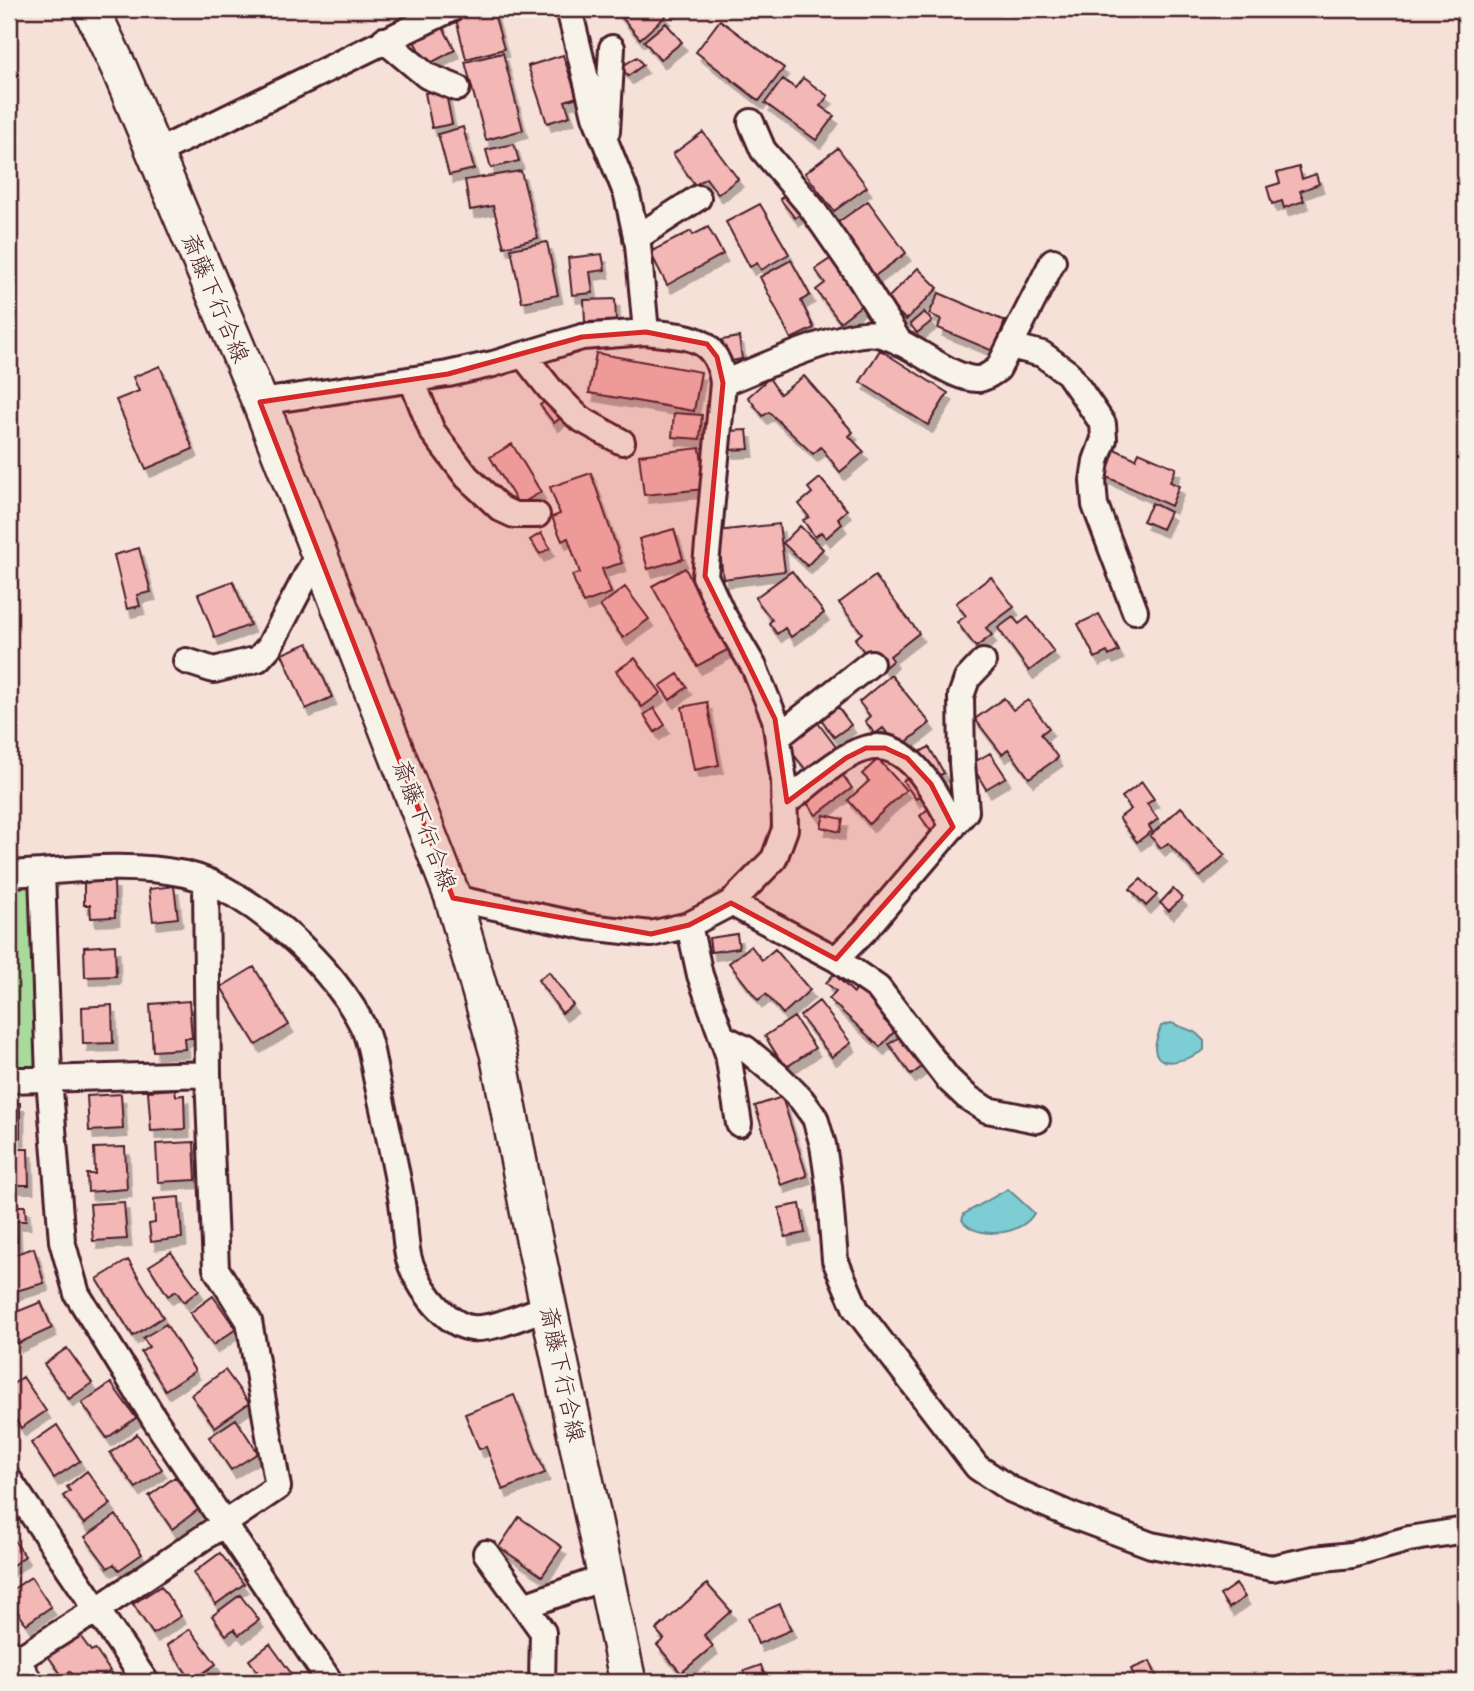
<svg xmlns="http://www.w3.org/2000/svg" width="1474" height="1691" font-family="'Balsamiq Sans','Klee One',sans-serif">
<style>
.green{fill:#a8da9c;stroke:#797c64;stroke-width:2}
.water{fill:#7ccdd4;stroke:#688790;stroke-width:2}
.building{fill:#f3b7b6;stroke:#4a1f2b;stroke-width:2;filter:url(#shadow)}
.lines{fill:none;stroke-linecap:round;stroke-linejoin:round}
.minor-casing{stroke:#4a1f2b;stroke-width:30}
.tertiary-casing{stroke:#4a1f2b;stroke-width:37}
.secondary-casing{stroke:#4a1f2b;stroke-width:40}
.minor{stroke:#f7f3e8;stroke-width:24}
.tertiary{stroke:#f7f3e8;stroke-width:32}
.secondary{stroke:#f7f3e8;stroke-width:35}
.marked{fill:#d62828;fill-opacity:0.2;stroke:#d62828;stroke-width:5;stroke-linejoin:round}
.labels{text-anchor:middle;stroke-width:5;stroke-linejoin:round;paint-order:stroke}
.street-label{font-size:23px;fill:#4a1f2b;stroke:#f7f3e8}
</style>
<defs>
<filter id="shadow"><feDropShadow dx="4.5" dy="8" stdDeviation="0" flood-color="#0004"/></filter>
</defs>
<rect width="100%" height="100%" fill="#f6e1d9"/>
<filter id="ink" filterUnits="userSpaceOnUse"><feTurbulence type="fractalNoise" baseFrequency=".0143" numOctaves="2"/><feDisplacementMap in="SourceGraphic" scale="14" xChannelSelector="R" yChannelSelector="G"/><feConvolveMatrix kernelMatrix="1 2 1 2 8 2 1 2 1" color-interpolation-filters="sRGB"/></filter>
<g filter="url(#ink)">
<path class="green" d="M30 887 39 1068H9V888Z"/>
<path class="water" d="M1171 1023 1195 1032 1204 1041V1050C1193 1057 1158 1073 1155 1049 1155 1042 1159 1033 1161 1026Z
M1008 1189 1034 1213C1023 1235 976 1241 962 1220L964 1214Z"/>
<path class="building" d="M615 9H660L666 16 640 39Z
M493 10 504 49 466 59 456 19Z
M439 20 455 50 427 65 411 36Z
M720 20 784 68 759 101 696 52Z
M666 23 682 42 660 60 644 41Z
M503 53 523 130 486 140 465 62Z
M563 55 577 97 565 101 570 116 547 123 528 66Z
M637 57 643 65 628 76 621 67Z
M803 78 828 96 820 106 834 116 816 140 765 103 783 79 795 88Z
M445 89 452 124 432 128 425 93Z
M463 127 474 169 449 175 438 134Z
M703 132 738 179 718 194 706 178 695 185 673 154Z
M514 144 519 161 491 168 486 150Z
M838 148 867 187 834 211 805 173Z
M1299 167 1302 179 1316 174 1319 184 1300 191 1304 201 1284 208 1282 201 1272 204 1267 187 1280 183 1277 173Z
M521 171 538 238 504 247 493 206 470 210 465 180Z
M791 191 805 211 795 218 780 199Z
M868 201 906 253 872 278 834 225Z
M760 204 789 254 761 270 757 263 750 267 726 222Z
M708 227 723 254 667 285 650 252 691 231 693 235Z
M547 242 558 295 522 302 511 249Z
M602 254 605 270 590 272 593 293 572 295 568 258Z
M836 255 851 277 846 280 863 304 840 322 816 290 825 283 815 269Z
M791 260 810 295 801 301 814 328 791 339 760 277Z
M918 268 938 288 906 320 886 300Z
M939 293 1005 321 993 351 938 328 941 319 929 314Z
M615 299 616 321 585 322 584 300Z
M924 312 932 321 917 333 910 324Z
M739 337 742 359 726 362 722 340Z
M880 350 948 393 928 425 860 382Z
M596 353 701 372 694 411 589 393Z
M160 366 193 449 146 469 116 400 139 391 133 377Z
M804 376 853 432 849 436 864 452 840 472 821 447 813 454 769 412 763 416 748 397 769 378 780 394Z
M550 398 563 416 554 423 540 405Z
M674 413 702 415 700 439 672 437Z
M747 430 749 449 729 450 728 431Z
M512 444 541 492 519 505 490 457Z
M1110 447 1136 459 1139 452 1176 468 1170 482 1179 486 1171 506 1098 473Z
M700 448 705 489 644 495 639 455Z
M591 473 622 563 602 569 611 593 583 603 572 575 580 573 568 538 562 541 552 517 560 514 550 487Z
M820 478 847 510 838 518 842 524 826 538 821 532 815 537 803 520 809 517 799 504 812 493 808 488Z
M1152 503 1170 512 1162 529 1143 521Z
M779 524 785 571 723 579 718 531Z
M800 526 823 549 807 566 783 543Z
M674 529 683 559 648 569 639 539Z
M541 533 550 548 540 554 530 540Z
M139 548 151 592 137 595 140 606 127 609 114 555Z
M685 568 729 649 697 666 652 586Z
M792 571 824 613 791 637 785 628 777 634 769 623 772 620 755 598Z
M875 576 919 633 890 656 893 660 884 668 872 652 867 656 855 639 862 633 839 603Z
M991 577 1014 607 986 628 992 635 976 647 957 622 966 616 956 603Z
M233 581 250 625 215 638 198 594Z
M625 587 649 619 623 638 600 606Z
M1099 614 1119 651 1109 656 1107 652 1095 658 1078 624Z
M1013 617 1019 624 1028 617 1054 652 1029 671 998 628Z
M308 643 332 697 306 709 282 654Z
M635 658 661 693 642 707 616 671Z
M678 674 687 687 670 700 660 686Z
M891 675 930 723 899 748 883 728 875 734 865 721 870 716 859 702Z
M1004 698 1013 710 1028 700 1049 728 1041 734 1058 758 1029 778 1008 749 1002 754 975 719Z
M707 702 719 765 694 770 682 707Z
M838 707 851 725 834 737 821 719Z
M654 708 665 725 655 732 644 715Z
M818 723 836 747 806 770 787 746Z
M929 747 944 773 933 779 918 753Z
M990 753 1006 777 986 789 971 764Z
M878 759 906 790 869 824 848 800 869 781 862 774Z
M839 770 852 788 816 815 803 797Z
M913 773 927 790 916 799 903 781Z
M1142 782 1154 799 1147 804 1158 819 1149 826 1152 831 1137 842 1119 818 1131 809 1122 797Z
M1181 807 1225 855 1200 877 1168 843 1161 848 1150 836Z
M929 808 941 824 931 831 920 816Z
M824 815 843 819 840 832 821 827Z
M1141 879 1157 895 1146 906 1130 889Z
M114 881 115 917 91 918 90 905H84V882Z
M174 886 178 918 153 921 149 889Z
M1173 889 1182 898 1169 911 1160 903Z
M737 934 739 948 711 952 709 938Z
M115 945 116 976 85 977 84 947Z
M751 946 762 960 775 949 810 990 783 1014 766 994 758 1000 729 963Z
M254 967 289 1025 256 1045 221 987Z
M549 972 573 1005 562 1013 538 980Z
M834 974 854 993 860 986 890 1013 884 1020 895 1031 880 1047 829 999 836 991 826 983Z
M189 1001 192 1038H184L185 1049 153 1051 150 1004Z
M819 1001 851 1043 832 1057 800 1016Z
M112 1005 113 1043 83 1044 82 1007Z
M794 1017 815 1048 785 1068 765 1036Z
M901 1036 923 1066 911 1075 889 1044Z
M175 1089 176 1096 184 1095 185 1129 151 1131 148 1091Z
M121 1094 123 1129 89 1131 87 1096Z
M782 1097 807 1176 781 1185 755 1106Z
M9 1103H20V1138H9Z
M194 1142 196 1180 158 1182 156 1144Z
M125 1147 127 1189 88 1192 87 1174H95L94 1148Z
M9 1149H28L29 1185H9Z
M179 1197 182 1238 151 1242 149 1224 155 1223 154 1199Z
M124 1202 127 1239 93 1241 90 1204Z
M800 1204 805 1233 785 1237 779 1208Z
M9 1206H25L26 1221H16L17 1242H9Z
M34 1248 44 1283 9 1293V1256Z
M171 1252 199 1290 184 1302 176 1291 168 1296 149 1266Z
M128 1260 163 1317 133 1336 97 1279Z
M213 1296 236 1329 213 1345 190 1313Z
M41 1302 52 1328 17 1344 9 1324V1315Z
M166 1324 195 1371 165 1390 141 1352 149 1347 143 1338Z
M67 1348 92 1383 69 1399 44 1364Z
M225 1370 249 1403 215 1427 191 1395Z
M23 1377 46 1411 21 1428 9 1410V1387Z
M111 1383 136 1418 107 1438 82 1403Z
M514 1395 545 1473 503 1490 486 1447 479 1449 465 1414Z
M236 1419 258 1453 231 1470 209 1437Z
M57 1425 80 1461 54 1478 31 1443Z
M137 1434 162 1469 136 1488 110 1453Z
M87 1471 111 1504 84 1524 63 1496 70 1491 67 1487Z
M175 1477 199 1509 172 1529 149 1496Z
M116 1515 142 1554 119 1570 114 1564 108 1568 85 1537Z
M519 1517 562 1547 542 1576 499 1547Z
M9 1533 25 1556 9 1568Z
M220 1553 244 1584 216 1604 193 1573Z
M31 1577 51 1607 26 1624 9 1599V1592Z
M707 1584 731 1611 704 1635 713 1646 681 1673 657 1645 664 1639 656 1630Z
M1236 1584 1245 1597 1229 1608 1220 1595Z
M161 1586 181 1616 153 1634 133 1604Z
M240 1595 259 1620 239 1635 234 1629 226 1635 212 1616Z
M780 1604 791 1630 758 1644 748 1618Z
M190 1629 216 1664 192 1681 167 1645Z
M78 1633 91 1651 95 1649 110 1671 93 1682H78L70 1671 63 1677 48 1656Z
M270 1644 291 1673 280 1682H256L251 1675 257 1671 249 1660Z
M1150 1661 1158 1680 1151 1682H1136L1131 1669Z
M761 1665 767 1682H748L744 1671Z"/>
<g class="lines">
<g class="minor-casing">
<path id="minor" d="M384 40 427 76 457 88
M751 122 763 150 811 207 856 272 900 343
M607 131 612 48
M155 153 451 9
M636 238 698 198
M1010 346 1042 354 1068 373 1103 424 1104 439 1096 461 1093 481 1095 505 1135 611
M523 355 550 389 579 418 622 442
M412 380 432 431 467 477 501 509 514 515H537
M723 383C756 370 845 329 876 334 908 338 950 381 979 379 986 378 992 373 998 369L1053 261
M260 402 448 374 493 364 582 337 646 332 638 245 627 195 595 116 569 9
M186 661 214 670 258 659 269 647 319 552
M779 736 871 663
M784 804C807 787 838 757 864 749 909 735 937 797 953 827
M42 872C89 868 138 864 185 874 249 888 339 971 365 1031 371 1045 373 1062 376 1077 385 1117 394 1157 401 1197 405 1216 404 1236 408 1255 413 1280 444 1325 472 1328 493 1330 527 1314 548 1307
M9 874 42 872 49 1078 62 1241 77 1294 155 1420 330 1682
M206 882 208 1074
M453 898 588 927 651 934 689 925 731 903 774 859 785 829 784 781 775 719 754 667 722 613 705 576 723 383C717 334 687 337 646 332
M731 903 836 959 865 930 966 811 962 763 961 696 967 679 983 662
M689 925 700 975 728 1054 739 1124
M836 959 878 988 948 1079 967 1097 987 1110 1037 1120
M722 1037 746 1049 778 1076 801 1099 815 1118 823 1145 829 1186 835 1260 856 1309 977 1467 1010 1489 1073 1516 1151 1545 1272 1568 1314 1559 1352 1555 1409 1539 1465 1530
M9 1080 208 1074 216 1269 249 1321 278 1487 98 1609 9 1665
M9 1480 146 1682
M486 1553 543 1632 542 1682
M524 1606 606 1577"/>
</g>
<g class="tertiary-casing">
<path id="tertiary" d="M9 1656 26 1682"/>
</g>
<g class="secondary-casing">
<path id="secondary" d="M91 9 119 68 260 402 453 898 498 1053 529 1215 628 1682"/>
</g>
<use href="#minor" class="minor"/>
<use href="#tertiary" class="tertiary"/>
<use href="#secondary" class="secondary"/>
</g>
</g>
<path class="marked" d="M646 332 707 344 717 357 723 383 705 576 775 719 787 802 846 758 866 748H885L907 758 931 784 953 827 836 959 731 903 689 925 651 934 453 898 260 402 448 374 582 337Z"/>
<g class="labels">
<g class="street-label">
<text transform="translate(216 298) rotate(67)" y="8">斎藤下行合線</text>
<text transform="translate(425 825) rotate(69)" y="8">斎藤下行合線</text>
<text transform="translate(563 1374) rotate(78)" y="8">斎藤下行合線</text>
</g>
</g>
<rect width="1474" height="1691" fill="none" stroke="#f7f3e8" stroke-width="35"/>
<rect x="18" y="18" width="1439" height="1656" fill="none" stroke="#4a1f2b" stroke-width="2.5" filter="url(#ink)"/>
</svg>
